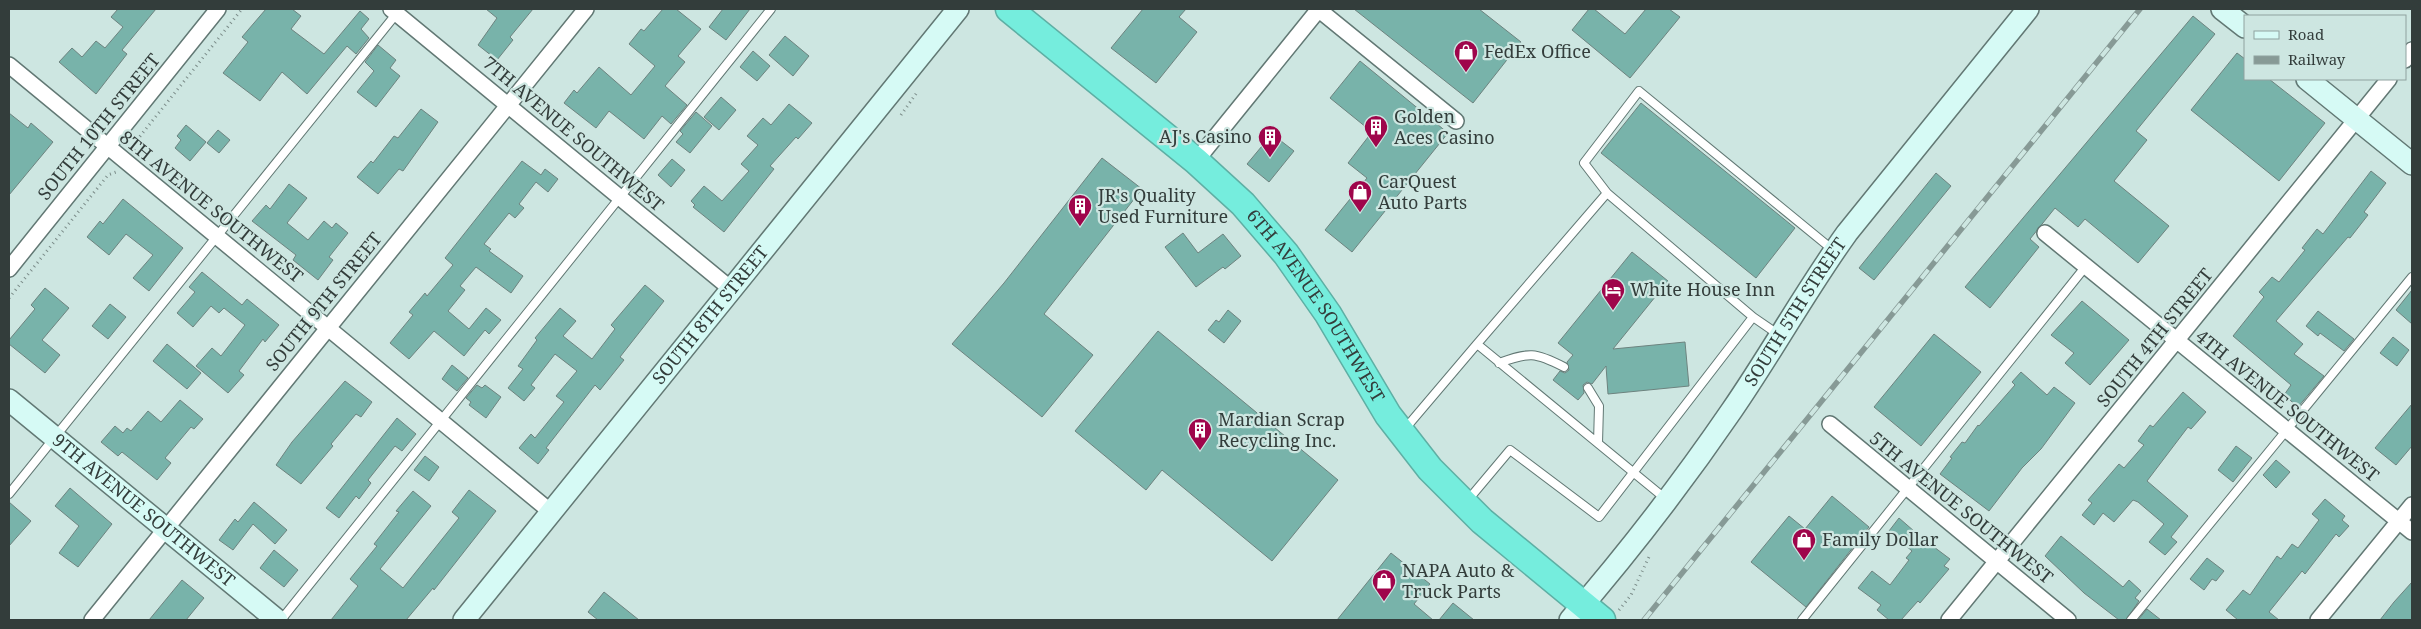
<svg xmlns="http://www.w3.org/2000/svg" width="2421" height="629" font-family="'Noto Serif',serif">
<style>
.building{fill:#78b3aa;stroke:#6d837f}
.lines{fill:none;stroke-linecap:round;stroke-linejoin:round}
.lane-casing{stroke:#627874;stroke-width:10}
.street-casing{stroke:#627874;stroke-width:18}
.secondary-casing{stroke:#627874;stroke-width:24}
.highway-casing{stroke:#5eafa4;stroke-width:29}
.path{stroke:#7b8c89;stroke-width:3;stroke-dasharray:1 4;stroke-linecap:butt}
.lane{stroke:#fff;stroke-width:8}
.street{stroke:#fff;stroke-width:15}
.secondary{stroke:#d6faf5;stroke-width:21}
.highway{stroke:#75eddd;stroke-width:26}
.rail-casing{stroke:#879a96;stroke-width:5.5}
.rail{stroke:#cde6e1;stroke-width:4;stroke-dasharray:11;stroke-linecap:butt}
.labels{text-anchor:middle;stroke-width:4.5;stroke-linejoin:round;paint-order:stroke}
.poi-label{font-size:18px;fill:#333d3b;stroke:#cde6e1;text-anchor:start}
.street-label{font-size:18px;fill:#333d3b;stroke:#cde6e1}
</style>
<rect width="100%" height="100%" fill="#cde6e1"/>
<path class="building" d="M118 9H156L122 50 127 54 96 94 59 62 72 48 82 57 96 41 105 48 123 27 111 17Z
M266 9H292L301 16 291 29 324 54 360 11 369 19 361 29 369 38 356 54 347 46 307 94 282 72 260 101 223 73 248 42 242 37Z
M486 9H533L510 37 513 40 497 60 478 45 497 18Z
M663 9H676L701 29 678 56 685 62 665 86 687 105 671 124 662 116 644 139 609 111 596 128 564 103 574 90 577 93 599 67 631 95 655 66 629 44 641 29 644 31Z
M723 9H750L726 40 709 27Z
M1143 9H1186L1179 17 1197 32 1156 83 1111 48Z
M1354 9H1479L1521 42 1473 103Z
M1589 9H1594L1625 34 1646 9H1669L1680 17 1630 78 1572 30Z
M2193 16 2215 34 2136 131 2147 140 2114 181 2169 226 2138 263 2085 219 2078 227 2055 208 2030 239 2039 247 1990 308 1965 287Z
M785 36 809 56 793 76 769 55Z
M378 45 396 60 390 68 400 76 376 107 357 92 374 71 365 62Z
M753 51 770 66 757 81 740 67Z
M2237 53 2245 59V79H2269L2325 123 2279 181 2191 110Z
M1360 61 1448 133 1352 252 1325 230 1367 178 1348 163 1372 132 1330 98Z
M721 97 736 110 719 130 704 117Z
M1641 103 1795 228 1756 278 1601 153Z
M789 104 812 123 798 139 796 137 770 166 774 169 724 232 693 207 695 205 691 201 704 186 722 201 749 171 741 164 758 145 747 136 763 118 771 125Z
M421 109 438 122 403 171 399 169 378 194 357 177 371 161 373 163 394 136 398 138Z
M696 112 712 126 690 153 676 142 683 134 680 131Z
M9 113 28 128 31 123 53 142 9 195Z
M186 125 206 142 190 161 175 148 181 140 177 136Z
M218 130 230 140 219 153 207 143Z
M1272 134 1294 151 1269 182 1247 164Z
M1102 158 1142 189 1044 314 1093 355 1042 417 952 344 1004 283Z
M672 159 685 170 671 187 658 175Z
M522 161 541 175 545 169 558 179 548 192 536 182 519 204 524 208 515 218 509 213 484 244 491 249 489 251 523 276 511 293 476 267 460 286 465 290 448 311 469 329 486 308 501 320 489 334 485 330 464 356 434 331 409 359 390 343 413 315 409 312 425 293 427 296 453 265 445 258Z
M2371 171 2386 183 2364 212 2368 215 2350 238 2348 237 2276 321 2303 344 2294 354 2324 376 2298 407 2284 395 2291 385 2233 336 2264 297 2259 292 2272 277 2279 282 2305 250 2302 248 2317 229 2323 234Z
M1936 173 1951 186 1874 280 1859 268Z
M289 184 307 198 287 223 308 240 324 221 332 228 336 223 348 233 329 257 333 260 318 280 293 260 296 255 252 221 266 205 270 209Z
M123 199 183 248 149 291 133 278 153 255 126 234 109 255 87 237 100 221 103 224Z
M1183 233 1198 253 1223 234 1241 256 1225 269 1223 267 1196 287 1165 247Z
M1632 252 1668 281 1613 349 1685 342 1689 386 1608 394 1606 366 1592 384 1587 382 1583 385 1584 393 1578 400 1553 380 1560 371 1565 373 1569 370 1567 362 1573 355 1558 343Z
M202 272 242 305 247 299 279 325 265 342 263 339 239 371 244 375 228 393 196 366 212 348 221 356 245 325 224 308 219 313 211 306 193 327 177 313 195 292 189 287Z
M645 285 664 301 620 357 624 360 600 390 595 385 546 448 549 450 538 464 519 448 531 434 535 438 564 402 556 396 577 371 555 354 531 385 535 388 524 401 508 388 523 369 518 366 537 340 535 338 560 308 576 321 563 336 592 359 615 329 611 325Z
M45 288 69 308 42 340 60 355 45 373 9 344V340L35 309 31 305Z
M2412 290V324L2396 310Z
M2082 301 2129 340 2090 385 2065 363 2074 353 2051 335Z
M110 304 126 317 108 339 92 326Z
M1228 310 1241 321 1224 343 1208 330 1216 320 1219 322Z
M2318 311 2354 339 2344 351 2320 333 2318 336 2306 326Z
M1158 331 1338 480 1272 561 1162 470 1146 490 1075 431Z
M1934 334 1981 372 1921 446 1874 407Z
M2393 337 2409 350 2397 366 2380 353Z
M167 344 201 373 187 389 153 361Z
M452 365 468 378 457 391 442 379Z
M2021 372 2047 395 2054 387 2075 403 2041 449 2022 468 1989 511 1940 474 1952 458 1950 457 1962 442 1965 443 1978 425 1979 426 2015 385 2012 382Z
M345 381 372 402 361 417 356 414 331 444 333 446 301 484 276 465 292 442Z
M477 385 482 388 485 385 501 397 486 418 469 405 471 402 466 398Z
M2183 392 2206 412 2191 429 2188 427 2147 481 2188 516 2171 537 2177 542 2165 555 2149 542 2164 524 2138 502 2133 500 2114 522 2103 513 2094 525 2082 515 2092 503 2088 500 2119 464 2124 468 2144 445 2138 441 2150 425 2153 427Z
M180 400 203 419 194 429 191 427 165 458 171 463 157 480 122 452 118 456 101 442 115 426 123 433 127 428 131 431 148 411 161 422Z
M2412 404V446L2396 465 2375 448Z
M397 418 416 434 402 451 395 446 368 480 371 483 359 499 356 496 339 518 326 508Z
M2236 446 2252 458 2233 482 2218 470Z
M425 456 439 467 429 481 414 470Z
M2276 460 2290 472 2276 488 2263 475Z
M70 488 112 524 78 567 59 553 79 526 55 506Z
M469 490 496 511 434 590 433 588 406 620H331L358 586 350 579 377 546 374 544 399 512 396 511 413 491 431 506 380 569 403 588 459 518 452 512Z
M1832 496 1869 527 1806 607 1751 562 1789 516 1805 529Z
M2325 499 2345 516 2342 520 2349 526 2339 537 2336 534 2305 574 2302 571 2269 612 2279 620H2238L2226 610 2243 590 2250 595 2277 556 2281 559 2292 544 2298 548 2319 520 2312 514Z
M9 502 31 521 9 546Z
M254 502 287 530 275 544 253 524 233 550 219 540 235 519 238 522Z
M1899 518 1922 538 1950 559 1944 566 1949 569 1920 603 1918 601 1901 620H1889L1877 610 1881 605 1858 588 1872 571 1890 585 1909 560 1906 558 1912 551 1889 531Z
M2061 536 2123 587 2129 580 2141 591 2135 598 2139 601 2126 620H2119L2084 593 2045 556Z
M274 550 298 570 284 587 260 568Z
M1391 553 1430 584 1414 604 1433 620H1337Z
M2207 558 2224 571 2216 581 2212 579 2204 590 2190 579Z
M182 580 204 598 186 620H149Z
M2412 582V620H2380L2394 602Z
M604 592 639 620H598L588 612Z
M1453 603 1474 620H1439Z
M2147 609 2161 620H2138Z"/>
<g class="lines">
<g class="lane-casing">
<path id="lane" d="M1607 193 1584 163 1639 91 1833 250
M1477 344 1607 193 1753 317 1779 335
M1499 363C1529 352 1535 352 1564 367
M1588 388 1599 406 1598 443
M1404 430 1477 344 1667 500
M9 494 397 13
M1468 500 1510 450 1599 517 1753 317
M281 620 771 9
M1802 620 2086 266
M2131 620 2412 277"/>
</g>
<g class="street-casing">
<path id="street" d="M391 9 731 289
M1318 9 1456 121
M2405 60 2412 50
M9 65 551 512
M1196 161 1319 9
M2045 233 2412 532
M9 269 218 9
M1830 424 2068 620
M92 620 586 9
M1949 620 2389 79
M2318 620 2412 505"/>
</g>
<g class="secondary-casing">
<g id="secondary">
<path d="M2222 9 2245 27"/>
<path d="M2307 79 2412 164"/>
<path id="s1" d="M9 400 277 620"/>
<path id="s2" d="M464 620 958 9"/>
<path id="s3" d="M1570 620C1628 553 1682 483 1732 410 1772 352 1806 290 1847 233L2028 9"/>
</g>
</g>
<g class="highway-casing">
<g id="highway">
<path id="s4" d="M1009 9 1196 161 1243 204 1286 254 1328 314 1388 415 1430 469 1482 521 1602 620"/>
</g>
</g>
<path class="path" d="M901 115 918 91
M134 150 137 140 242 9
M9 298 108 175 116 172
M1619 610 1631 595 1649 557"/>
<use href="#lane" class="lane"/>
<use href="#street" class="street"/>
<use href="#secondary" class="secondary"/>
<use href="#highway" class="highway"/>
<g class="rail-casing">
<path id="rail" d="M1644 620 2140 9"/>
</g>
<use href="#rail" class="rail"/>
</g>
<defs>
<g id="shop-pin" transform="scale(1.25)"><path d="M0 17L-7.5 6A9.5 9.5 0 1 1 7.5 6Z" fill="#9f054b" stroke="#cde6e1"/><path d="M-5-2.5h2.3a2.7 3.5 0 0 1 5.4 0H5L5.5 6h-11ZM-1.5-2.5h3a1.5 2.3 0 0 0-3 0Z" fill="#fff"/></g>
<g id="building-pin" transform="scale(1.25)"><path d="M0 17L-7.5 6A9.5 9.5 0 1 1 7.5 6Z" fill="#9f054b" stroke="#cde6e1"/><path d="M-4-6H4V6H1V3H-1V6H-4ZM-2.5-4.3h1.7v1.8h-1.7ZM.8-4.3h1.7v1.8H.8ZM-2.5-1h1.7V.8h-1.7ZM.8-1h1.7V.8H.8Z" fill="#fff"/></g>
<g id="hotel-pin" transform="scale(1.25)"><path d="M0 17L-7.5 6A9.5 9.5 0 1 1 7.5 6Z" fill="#9f054b" stroke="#cde6e1"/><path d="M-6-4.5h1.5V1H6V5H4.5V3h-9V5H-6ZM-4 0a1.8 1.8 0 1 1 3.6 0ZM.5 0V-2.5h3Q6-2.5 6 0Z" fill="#fff"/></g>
</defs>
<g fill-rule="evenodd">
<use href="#shop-pin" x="1466" y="52"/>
<use href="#building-pin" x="1376" y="127"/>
<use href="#building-pin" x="1270" y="137"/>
<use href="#shop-pin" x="1360" y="192"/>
<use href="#building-pin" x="1080" y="206"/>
<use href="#hotel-pin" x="1613" y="290"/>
<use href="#building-pin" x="1200" y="430"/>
<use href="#shop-pin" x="1804" y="540"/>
<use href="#shop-pin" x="1384" y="581"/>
</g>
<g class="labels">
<g class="poi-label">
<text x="1484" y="58">FedEx Office</text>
<text x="1394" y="123">Golden<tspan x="1394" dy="21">Aces Casino</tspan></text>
<text x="1252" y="143" text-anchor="end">AJ's Casino</text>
<text x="1378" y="188">CarQuest<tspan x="1378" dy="21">Auto Parts</tspan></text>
<text x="1098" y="202">JR's Quality<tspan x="1098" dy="21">Used Furniture</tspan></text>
<text x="1630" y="296">White House Inn</text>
<text x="1218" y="426">Mardian Scrap<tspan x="1218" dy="21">Recycling Inc.</tspan></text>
<text x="1822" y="546">Family Dollar</text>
<text x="1402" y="577">NAPA Auto &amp;<tspan x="1402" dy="21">Truck Parts</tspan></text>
</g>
<g class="street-label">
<text transform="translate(99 127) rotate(-51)" y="6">SOUTH 10TH STREET</text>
<text transform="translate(573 134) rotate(40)" y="6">7TH AVENUE SOUTHWEST</text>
<text transform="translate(211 207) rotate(39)" y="6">8TH AVENUE SOUTHWEST</text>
<text transform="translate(324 302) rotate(-51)" y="6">SOUTH 9TH STREET</text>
<text dy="6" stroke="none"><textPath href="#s4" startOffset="430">6TH AVENUE SOUTHWEST</textPath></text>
<text dy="6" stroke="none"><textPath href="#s3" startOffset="382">SOUTH 5TH STREET</textPath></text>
<text dy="6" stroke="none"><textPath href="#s2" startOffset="392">SOUTH 8TH STREET</textPath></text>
<text transform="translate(2155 338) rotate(-51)" y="6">SOUTH 4TH STREET</text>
<text transform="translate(2287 406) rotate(39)" y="6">4TH AVENUE SOUTHWEST</text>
<text transform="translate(1961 508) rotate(39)" y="6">5TH AVENUE SOUTHWEST</text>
<text dy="6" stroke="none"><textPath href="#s1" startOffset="174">9TH AVENUE SOUTHWEST</textPath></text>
</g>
</g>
<rect width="2421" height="629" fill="none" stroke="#333d3b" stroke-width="20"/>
<rect x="2244" y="15" width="162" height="65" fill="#cde6e1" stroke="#8fa29f"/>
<rect x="2254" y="31" width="25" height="8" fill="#d6faf5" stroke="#8fa29f"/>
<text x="2288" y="40" font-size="15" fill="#333d3b">Road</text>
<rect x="2254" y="56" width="25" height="8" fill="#879a96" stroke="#8fa29f"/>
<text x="2288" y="65" font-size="15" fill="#333d3b">Railway</text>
</svg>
